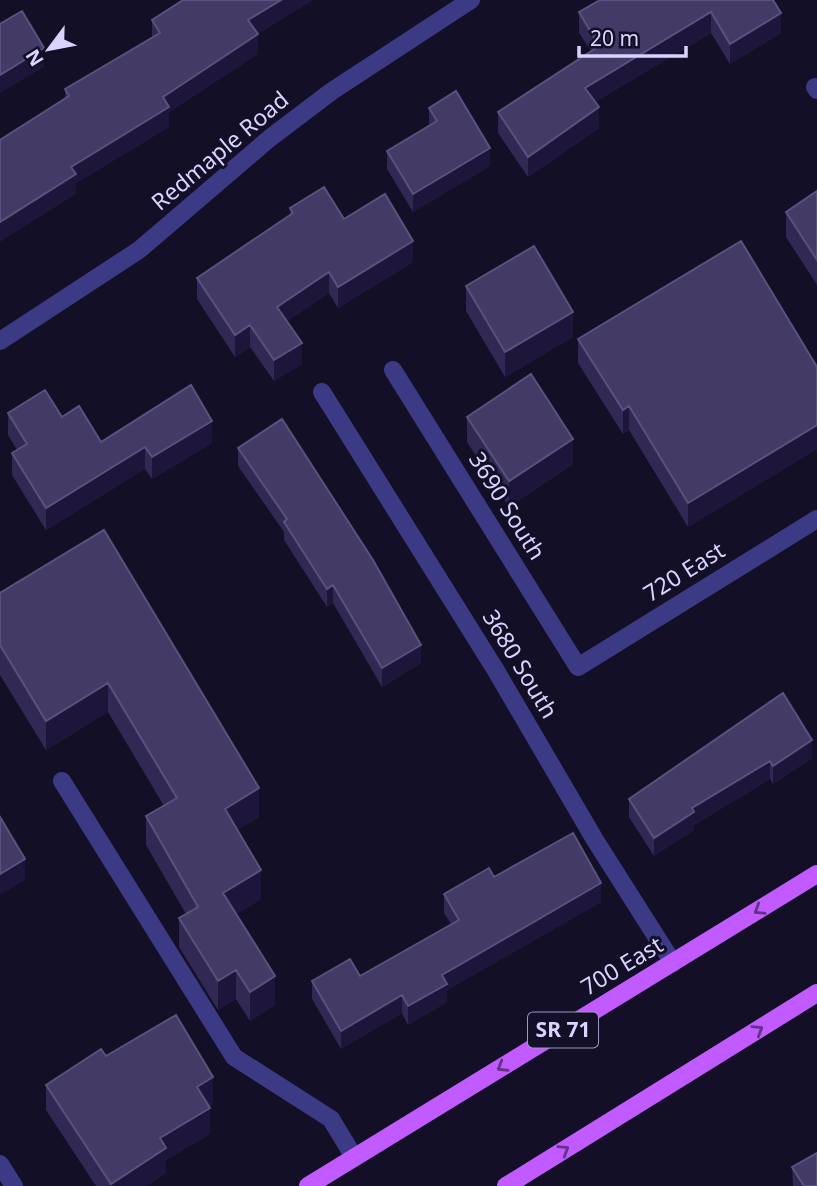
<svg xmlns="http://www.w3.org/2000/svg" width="817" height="1186" font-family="'Noto Sans',sans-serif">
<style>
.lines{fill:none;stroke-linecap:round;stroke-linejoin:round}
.minor{stroke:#3d3a85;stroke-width:18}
.major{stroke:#c25bff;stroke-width:18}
.wall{fill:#312854}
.shaded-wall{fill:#1d163a}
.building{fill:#433a66;stroke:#5a527e;stroke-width:2}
.oneway{stroke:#623188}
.labels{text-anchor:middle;stroke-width:6;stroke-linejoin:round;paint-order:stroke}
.shield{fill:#130f26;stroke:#9e99be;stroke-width:2}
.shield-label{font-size:21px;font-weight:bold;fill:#d9d4ff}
.street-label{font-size:23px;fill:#d9d4ff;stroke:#130f26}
</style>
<rect width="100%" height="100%" fill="#130f26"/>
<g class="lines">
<path class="minor" d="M815 87 817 90
M0 341 139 250 270 138 332 91 471 0
M393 370 578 667 817 519
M322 392 495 669 595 840 673 963
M62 781 234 1057 331 1119 354 1157
M0 1164 14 1186"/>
<path class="major" d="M308 1186 817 874
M506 1186 817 993"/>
</g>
<path class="wall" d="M183 0H313L257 34 258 54 169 112V127L76 183V194L65 99V89L152 37V20Z
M773 0 781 33 730 64 711 33 595 102 599 128 528 177 498 133V112L591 51 579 33V12Z
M429 108 490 166 413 212 387 169V151L429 126Z
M817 191V285L786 237V212Z
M290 208 344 219 413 262 338 308 329 293 287 321 302 364 274 381 250 347 235 357 197 299V278L290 215Z
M466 286 573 337 505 377 466 311Z
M578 339 817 367V449L688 527 629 430 623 434 578 363Z
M8 413 62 417 101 442 212 443 152 479 145 469 46 530 12 475V453L17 450 8 435Z
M467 417 573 464 509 507 467 442Z
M238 448 421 663 382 687 333 603 327 607 284 540V532L238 466Z
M104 530 259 817 237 830 261 899 236 914 275 1005 250 1021 236 999 218 1010 179 947V918L186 914 146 845V816L164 806 108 712 46 750 0 675V593Z
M812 740V758L773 784 770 779 694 825V830L654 856 629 817V799Z
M494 877 601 902 447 990V1002L408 1025 402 1013 341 1049 312 999V981L360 976 451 924 444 913V894Z
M106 1056 213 1103 209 1106 210 1134 166 1160V1173L146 1186H96L46 1110V1085Z
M792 1167 817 1186H793Z"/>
<path class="shaded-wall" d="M281 0H313L248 39V20Z
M711 12V33L585 108V88Z
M781 13V33L730 64V44Z
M258 34V54L169 112V127L76 183V194L0 242V222L163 97Z
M44 48V67L0 93V75Z
M599 107V128L528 177V157Z
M490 148V166L413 212V194Z
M413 241V262L338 308V287Z
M329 272V293L277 328V307Z
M573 312V337L505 377V352Z
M250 325V347L235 357V335Z
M302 343V364L274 381V360Z
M629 406V430L623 434V410Z
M212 421V443L152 479V457Z
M817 425V449L688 527V503Z
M573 439V464L509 507V481Z
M145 447V469L46 530V508Z
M333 585V603L327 607V589Z
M421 645V663L382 687V668Z
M108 683V712L46 750V721Z
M812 740V758L773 784V766Z
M770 761V779L694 825V830L654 856V838L692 808Z
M259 788V817L225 838V809Z
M25 859V880L0 895V874Z
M261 870V899L223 922V893Z
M601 883V902L447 990V1002L408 1025V1006L442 975Z
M236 970V999L218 1010V981Z
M275 976V1005L250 1021V992Z
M402 995V1013L341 1049V1031Z
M213 1077V1103L197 1112V1087Z
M210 1108V1134L166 1160V1173L146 1186H111V1184L160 1138Z"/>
<path class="building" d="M183 0H281L248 20 258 34 163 97 169 107 71 167 76 174 0 222V140L69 96 65 89 160 33 152 20Z
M600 0H773L781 13 730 44 711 12 585 88 599 107 528 157 498 112 599 46 579 12Z
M22 11 44 48 0 75V24Z
M456 91 490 148 413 194 387 151 437 121 429 108Z
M324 187 344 219 385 194 413 241 338 287 329 272 277 307 302 343 274 360 250 325 235 335 197 278 293 213 290 208Z
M817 191V260L786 212Z
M741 241 817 367V425L688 503 629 406 623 410 578 339Z
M534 246 573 312 505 352 466 286Z
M531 374 573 439 509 481 467 417Z
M191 385 212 421 152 457 145 447 46 508 12 453 27 444 8 413 45 390 62 417 79 406 101 442Z
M282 419 373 560 421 645 382 668 333 585 327 589 284 522 287 519 238 448Z
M104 530 259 788 225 809 261 870 223 893 275 976 250 992 236 970 218 981 179 918 198 907 146 816 177 798 108 683 46 721 0 645V593Z
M783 693 812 740 773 766 770 761 692 808 694 812 654 838 629 799Z
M0 817 25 859 0 874Z
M573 833 601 883 442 975 447 984 408 1006 402 995 341 1031 312 981 350 959 360 976 459 920 444 894 489 868 494 877Z
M176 1015 213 1077 197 1087 210 1108 160 1138 166 1148 111 1184 46 1085 101 1049 106 1056Z
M817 1153V1186H804L792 1167Z"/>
<defs><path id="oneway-chevron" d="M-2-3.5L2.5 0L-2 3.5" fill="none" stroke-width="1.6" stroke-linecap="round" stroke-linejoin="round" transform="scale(1.75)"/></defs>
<g class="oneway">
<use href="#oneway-chevron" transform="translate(759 910) rotate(148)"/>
<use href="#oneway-chevron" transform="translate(758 1030) rotate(-32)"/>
<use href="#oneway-chevron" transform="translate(502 1067) rotate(149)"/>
<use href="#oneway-chevron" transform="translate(564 1150) rotate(-32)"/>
</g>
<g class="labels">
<rect class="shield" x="528" y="1012.5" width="70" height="35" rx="5"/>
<g class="shield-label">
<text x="563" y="1037">SR 71</text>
</g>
<g class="street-label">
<text transform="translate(220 151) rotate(-40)" y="8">Redmaple Road</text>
<text transform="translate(507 506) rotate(58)" y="8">3690 South</text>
<text transform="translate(684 572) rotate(-32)" y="8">720 East</text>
<text transform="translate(520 664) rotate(59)" y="8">3680 South</text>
<text transform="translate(622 966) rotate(-31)" y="8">700 East</text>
</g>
</g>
<g transform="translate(49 49) rotate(238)" stroke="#130f26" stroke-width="5" paint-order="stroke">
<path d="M0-5L12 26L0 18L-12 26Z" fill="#d9d4ff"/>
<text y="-10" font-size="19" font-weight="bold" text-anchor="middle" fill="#d9d4ff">N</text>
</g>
<path d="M579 46v10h107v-10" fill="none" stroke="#d9d4ff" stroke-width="3.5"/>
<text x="590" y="46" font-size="21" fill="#d9d4ff" stroke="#130f26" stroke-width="5" paint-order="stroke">20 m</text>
</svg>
